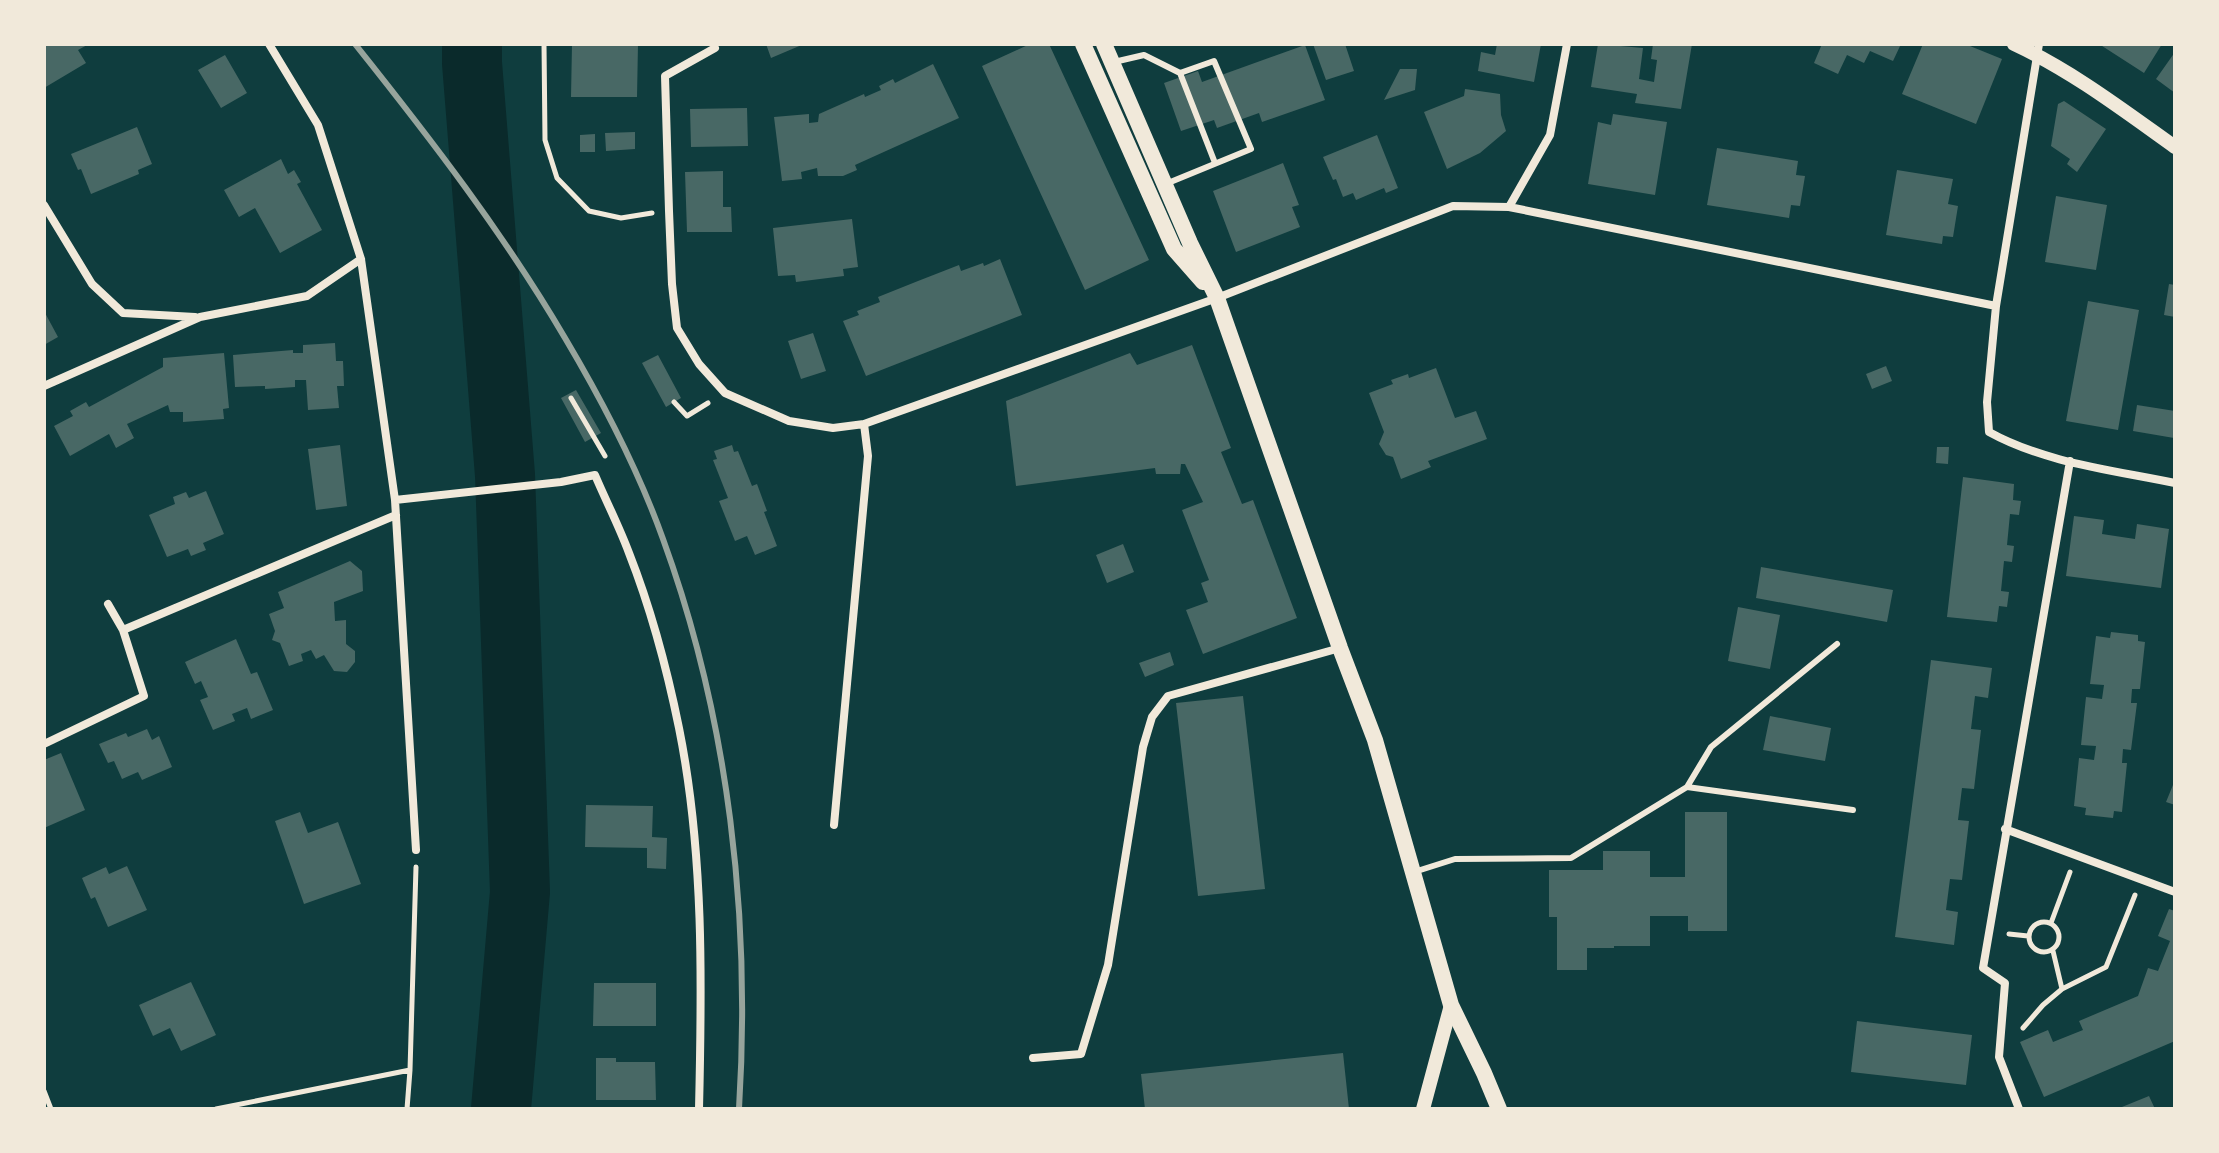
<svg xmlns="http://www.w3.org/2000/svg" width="2219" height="1153" font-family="Figtree,sans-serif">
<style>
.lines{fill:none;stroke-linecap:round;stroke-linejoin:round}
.river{stroke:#0a2a2b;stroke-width:60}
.building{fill:#486865}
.path{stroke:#f1e9da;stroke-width:5}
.service{stroke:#f1e9da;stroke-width:6}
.minor{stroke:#f1e9da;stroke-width:8}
.tertiary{stroke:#f1e9da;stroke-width:14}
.secondary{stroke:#f1e9da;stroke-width:16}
.rail{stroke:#97a49c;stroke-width:6}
</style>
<rect width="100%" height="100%" fill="#0f3d3e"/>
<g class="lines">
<path class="river" d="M472 44V63L505 475 520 892 501 1109"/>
</g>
<path class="building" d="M44 44H89L78 50 86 63 44 88Z
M572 44H638L637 97H571Z
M766 44H804L771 58Z
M1030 44H1049L1149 260 1085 290 982 66Z
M1313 44H1345L1354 71 1326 80Z
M1497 44H1541L1534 82 1478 71 1481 52 1495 55Z
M1598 44 1643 48 1639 79 1654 82 1657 60 1651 59 1653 44H1692L1681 109 1635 103 1637 94 1591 87Z
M1822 44H1901L1893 61 1870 51 1864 63 1847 55 1838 74 1814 63Z
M1923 44H1965L2002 59 1976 124 1902 94Z
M2099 44H2162L2144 73Z
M1305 45 1325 100 1262 122 1259 113 1217 128 1214 120 1181 131 1164 83 1198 71 1202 82Z
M2175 52V93L2156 79Z
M225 55 247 93 221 108 198 70Z
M933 64 959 118 855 165 857 170 843 176H818L817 168 801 172 802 179 782 181 774 117 809 114V123L818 122 819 114 864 94 865 97 881 90 879 86 893 79 895 83Z
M1400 69H1417L1415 90 1384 100Z
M1465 89 1500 94 1501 115 1506 131 1480 153 1447 169 1424 112 1464 96Z
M2064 101 2106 129 2077 172 2067 164 2070 159 2051 146 2058 104Z
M747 108 748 146 691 147 690 109Z
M1613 114 1667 122 1655 195 1588 184 1598 122 1611 125Z
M137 127 152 164 138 170 139 174 91 194 81 169 78 170 71 154Z
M635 132V149L606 151 605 133Z
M595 134V152H580V135Z
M1377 135 1398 188 1386 193 1384 188 1356 200 1353 193 1343 197 1336 179 1333 180 1323 157Z
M1717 148 1798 161 1796 175 1805 176 1800 206 1791 205 1789 218 1707 205Z
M281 159 288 174 294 170 301 182 297 184 322 230 280 253 255 208 239 217 224 190Z
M1283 163 1299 205 1292 207 1300 227 1236 252 1213 191Z
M1897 170 1953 179 1948 204 1958 206 1953 237 1943 236 1942 244 1886 235Z
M723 171V207H731L732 232H687L685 172Z
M2056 196 2107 205 2096 270 2045 262Z
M852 219 858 267 843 269 844 276 796 282 795 275 778 276 773 228Z
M1000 259 1022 315 866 376 843 321 859 315 857 311 880 302 878 297 918 281 959 265 961 271 983 263 984 266Z
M2169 284 2175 285V317L2164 315Z
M2088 301 2139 310 2118 430 2066 421Z
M44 311 58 337 44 345Z
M813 333 826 371 801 379 788 341Z
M335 343 336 361H343L344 386H337L339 408 308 410 306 380H295V387L265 389V386L235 387 233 355 293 350V353H303V345Z
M1192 345 1231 448 1221 452 1242 504 1253 500 1297 618 1203 654 1186 610 1208 602 1201 583 1209 580 1182 510 1203 502 1185 464H1181L1180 474H1156L1155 468 1016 486 1006 401 1130 353 1137 365Z
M224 353 229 408 223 409 224 419 183 422V412H170L168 405 127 424 134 438 116 448 109 434 70 456 54 426 73 416 70 411 86 402 89 407 163 367V358Z
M658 355 681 398 666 407 642 363Z
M1886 366 1892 381 1872 389 1866 374Z
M1436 368 1455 418 1476 411 1487 439 1428 461 1431 467 1401 479 1393 457 1386 455 1379 444 1384 432 1369 393 1393 384 1391 380 1408 374 1409 378Z
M576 390 601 433 585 442 561 398Z
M2137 405 2175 411 2174 438 2133 431Z
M340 445 347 506 316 510 308 449Z
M732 445 734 452 738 451 752 486 757 484 767 511 764 512 777 546 755 555 747 536 735 541 719 501 728 498 713 460 717 459 714 451Z
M1937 447H1949L1948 464 1936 463Z
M1963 477 2014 484 2013 500 2021 501 2019 515 2010 514 2007 545 2014 546 2012 562 2004 561 2001 591 2009 592 2007 607 1999 606 1997 622 1947 617Z
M206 491 224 534 203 543 206 550 191 556 188 549 167 557 149 515 175 504 173 497 186 492 189 498Z
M2074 516 2104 520 2102 534 2135 539 2137 524 2169 529 2161 588 2066 576Z
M1123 544 1134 572 1107 583 1096 555Z
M350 561 362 571 363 591 334 602 335 621 346 620V644L355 651V662L347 672 334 671 324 655 316 659 311 650 301 654 303 661 289 666 280 643 272 640 275 631 269 614 284 608 278 592Z
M1761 567 1893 590 1887 622 1756 598Z
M1738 607 1780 615 1770 669 1728 661Z
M2111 632 2138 635V641L2145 642 2140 689H2132L2131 703H2137L2131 750 2123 749 2122 763H2127L2122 812 2114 811 2113 818 2085 815 2086 808 2074 806 2079 758 2094 760 2096 746 2081 745 2086 697 2102 699 2104 685 2090 684 2096 636 2110 638Z
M236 639 251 674 257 672 273 710 251 719 247 708 232 714 235 721 213 730 200 700 208 697 201 681 195 684 185 662Z
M1170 652 1174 665 1145 677 1139 663Z
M1931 660 1992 668 1988 698 1975 696 1971 729 1981 730 1974 789 1962 788 1958 820 1969 821 1962 880 1950 879 1946 910 1958 912 1954 945 1895 937Z
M1243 696 1265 889 1198 896 1176 703Z
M1770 716 1831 728 1825 761 1763 750Z
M147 729 152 740 159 736 172 767 142 780 138 772 122 779 114 761 108 763 99 744 126 733 128 737Z
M61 753 85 810 44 828V760Z
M2175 780V805L2166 802Z
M586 805 653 806 652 837 667 838 666 869 647 868V848L585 847Z
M300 812 308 833 338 822 361 884 304 904 275 821Z
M1685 812H1727V931H1688V916H1650V946H1614V948H1587V970H1557V917H1549V870H1603V851H1650V877H1685Z
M127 866 147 910 108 927 95 897 91 899 82 878 106 867 109 874Z
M2169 909 2175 911V1041L2044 1097 2020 1042 2048 1030 2053 1042 2083 1030 2079 1021 2138 996 2148 968 2158 971 2170 941 2158 936Z
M191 982 216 1035 181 1051 170 1028 153 1036 139 1005Z
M594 983H656V1026H593Z
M1857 1021 1972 1035 1966 1085 1851 1072Z
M1343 1053 1349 1109H1145L1141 1074Z
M596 1058H616V1062H655L656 1100H596Z
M2149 1096 2155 1109H2117Z"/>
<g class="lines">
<path class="path" d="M544 44 545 140 557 178 589 211 621 218 652 213
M571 398 605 456
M674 402 687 416 708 403
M2029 937a15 15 0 1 1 30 0a15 15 0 1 1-30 0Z
M2051 923 2070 872
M2009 934 2028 936
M2053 951 2062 989
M2023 1028 2043 1005 2062 989 2106 967 2135 895
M44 1091 51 1109
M216 1109 410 1070
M407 1109 410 1070 416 867"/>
<path class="service" d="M1114 62 1144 55 1180 73 1214 61 1251 149 1168 183
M1180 73 1215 163
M1687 787 1853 810
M1414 872 1455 859 1571 858 1687 787 1711 747 1837 644"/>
<path class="minor" d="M269 44 318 125 361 259 395 500 416 850
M2039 44 1996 306 1987 402 1989 432C2045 463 2113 470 2175 483
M715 48 665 76 669 211 672 284 677 328 699 364 725 393 789 421 833 428 864 424 1217 298 1453 206 1509 207 1996 306
M44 205 92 284 123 313 195 317
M1509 207 1550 135 1567 44
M44 386 200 317 307 296 361 259
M395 500 561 482 595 475C606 501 619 526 629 553 651 609 667 669 679 728 704 852 702 983 699 1109
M123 630 396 515
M44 744 144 696 123 630 108 604
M834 825 868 456 864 424
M2005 829 2175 892
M1033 1058 1081 1054 1108 965 1143 747 1152 717 1168 696 1340 648
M2019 1109 1999 1057 2005 983 1983 968 2070 461"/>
<path class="tertiary" d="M2014 44C2072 71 2123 110 2175 147
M1423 1109 1451 1005"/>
<path class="secondary" d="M1083 44 1174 249 1203 282
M1104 44 1190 243 1217 298 1340 648 1375 740 1451 1005 1484 1073 1499 1109"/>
<path class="rail" d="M355 44C430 138 504 234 565 338 603 402 638 469 663 539 729 720 751 917 739 1109"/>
</g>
<rect width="2219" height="1153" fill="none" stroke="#f1e9da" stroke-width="92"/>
</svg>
